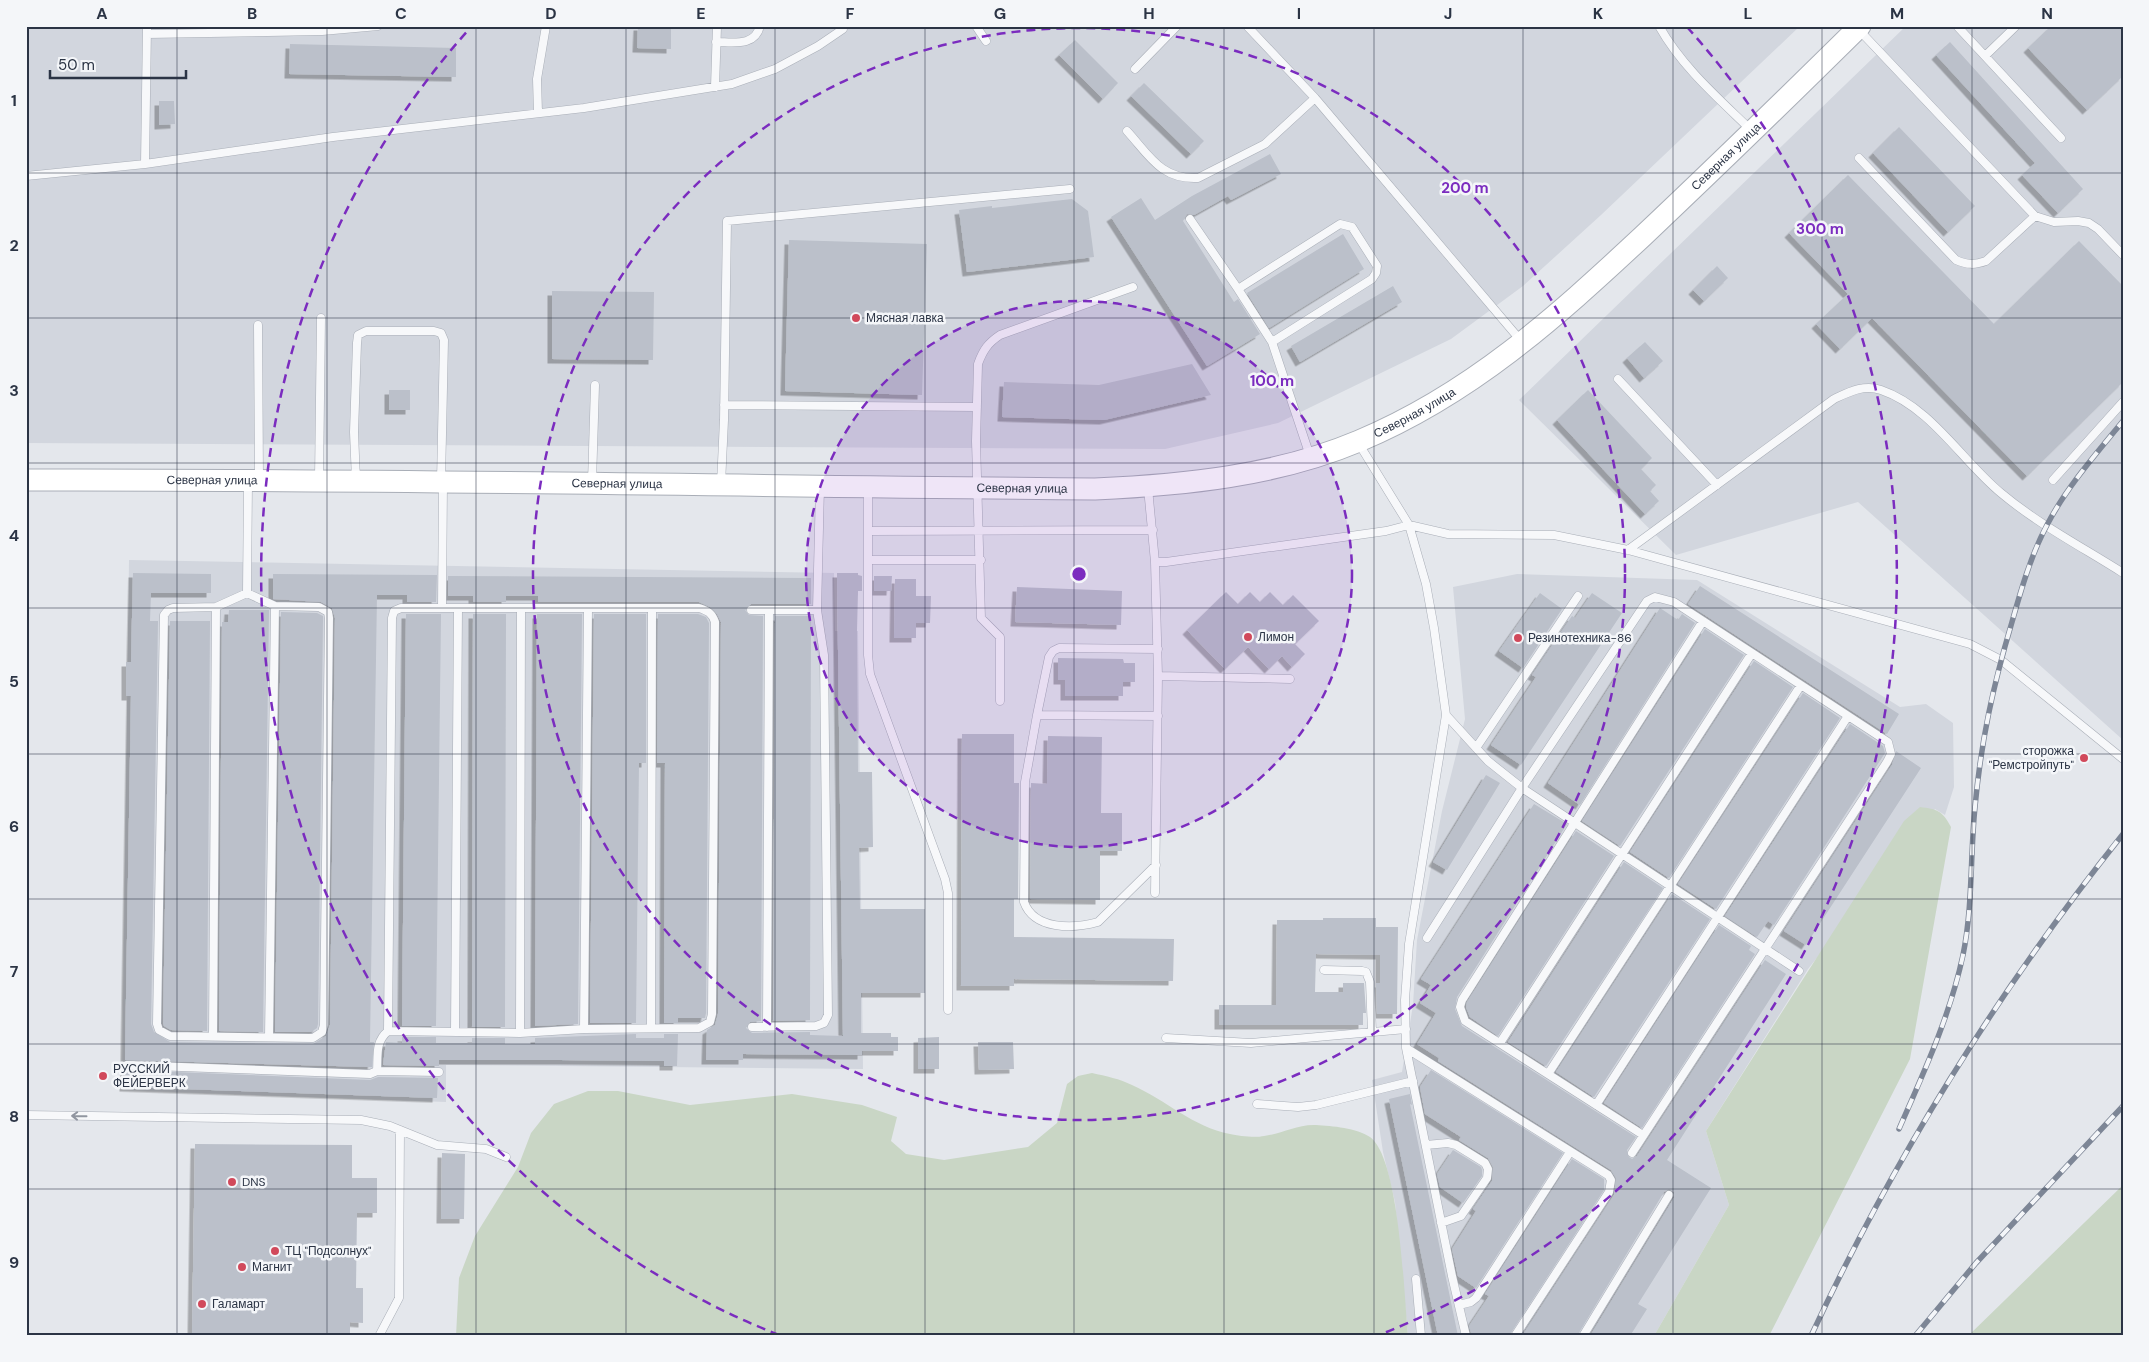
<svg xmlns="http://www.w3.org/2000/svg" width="2149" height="1362" font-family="'DM Sans',sans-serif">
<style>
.built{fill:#d2d6de}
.green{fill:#c9d6c5}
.building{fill:#bbc0ca;filter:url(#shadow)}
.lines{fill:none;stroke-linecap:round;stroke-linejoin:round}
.lane-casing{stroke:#a9aeb7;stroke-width:9}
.secondary-casing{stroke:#a9aeb7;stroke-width:23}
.lane{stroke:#f7f8fa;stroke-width:8}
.secondary{stroke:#fff;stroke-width:21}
.rail-casing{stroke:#7d8696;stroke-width:5.5}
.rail{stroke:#f4f6f9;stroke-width:4;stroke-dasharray:11;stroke-linecap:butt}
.oneway{stroke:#9196a0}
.grid{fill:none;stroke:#2b3445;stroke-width:1;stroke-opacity:0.55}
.ring{fill:none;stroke:#7b2cbf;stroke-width:2.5;stroke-dasharray:9 6}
.poi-dot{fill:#d1495b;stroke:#f4f6f9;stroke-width:2}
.labels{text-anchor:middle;stroke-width:5;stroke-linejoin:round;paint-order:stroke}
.street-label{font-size:12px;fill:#2b3445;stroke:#f4f6f9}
.poi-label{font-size:12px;fill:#2b3445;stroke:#f4f6f9;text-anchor:start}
.centre{fill:#7b2cbf;stroke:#f4f6f9;stroke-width:2.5}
.ring-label{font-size:15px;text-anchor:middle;font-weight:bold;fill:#7b2cbf;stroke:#f4f6f9;stroke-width:5;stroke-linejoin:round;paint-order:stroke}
.neatline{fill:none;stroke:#2b3445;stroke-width:2}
.grid-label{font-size:16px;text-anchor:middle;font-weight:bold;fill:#2b3445}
</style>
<defs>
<filter id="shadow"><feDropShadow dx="-4.5" dy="4.5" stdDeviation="0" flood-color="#0004"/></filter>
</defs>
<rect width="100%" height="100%" fill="#e4e7ec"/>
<path class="built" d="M26 26H1800L1601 215 1523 286 1451 339 1278 423 1165 449 26 443Z
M1906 26H2123V740L1858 502 1676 555 1519 400Z
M129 560 834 573 835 631H858L863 1069 446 1065V1102L122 1090Z
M1517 574 1697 580 1900 707 1926 704 1953 723 1954 787 1945 815 1935 809 1808 969 1706 1131 1729 1205 1654 1336H1408L1395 1202 1383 1152 1372 1080 1402 1072 1413 1005 1417 940 1442 811 1465 719 1453 587Z"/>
<path class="green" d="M1920 807C1937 809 1943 811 1951 827L1910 1059 1769 1336H1654L1729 1205 1706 1131 1904 821Z
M1092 1073C1106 1076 1120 1079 1132 1085 1166 1100 1193 1127 1230 1134 1239 1136 1255 1138 1264 1136 1282 1134 1297 1124 1316 1125 1332 1126 1357 1128 1370 1137 1400 1159 1404 1296 1408 1336H456L459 1278 475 1236 518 1167 531 1133 554 1104 588 1091H618L690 1105 792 1094 862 1105 897 1117 891 1141 906 1154 944 1160 1028 1147 1057 1123 1067 1084 1078 1076Z
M2123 1185V1336H1968Z"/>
<path class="building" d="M638 26H671V49L637 48Z
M2051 26H2123V76L2087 110 2028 48Z
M1075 40 1118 83 1103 99 1059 55Z
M1950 42 2083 189 2058 213 2022 175 2035 163 1936 55Z
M290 44 456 48V77L289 74Z
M1144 83 1204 141 1191 154 1131 96Z
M159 101H174L175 124 159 125Z
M1899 127 1975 206 1948 232 1873 153Z
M1270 154 1281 174 1231 200 1228 196 1194 215 1187 214 1183 221 1234 302 1238 299 1260 334 1207 366 1111 217 1141 198 1155 220 1192 196Z
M1848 175 1994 324 2079 241 2123 286V382L2027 476 1872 318 1840 349 1816 324 1848 294 1789 233Z
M1072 199 1088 211 1094 257 967 272 959 210 992 206V208Z
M1343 234 1364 269 1269 328 1247 293Z
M789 240 927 244 922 395 785 391Z
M1717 266 1728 278 1704 301 1693 290Z
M1393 286 1402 302 1300 362 1291 346Z
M552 291 654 292 653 360 552 359Z
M1645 342 1663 361 1644 378 1627 358Z
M1192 364 1211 395 1104 420 1002 417 1004 382 1099 385Z
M389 390H410V410H389Z
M1588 390 1652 458 1641 469 1656 485 1650 491 1659 501 1645 514 1557 420Z
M133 573 211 574V593H151L150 621H158L151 1024 154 1032 170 1042 313 1044 326 1036 330 1025 335 618 332 608 321 602 273 599V574L437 575 436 602H407V595H377L370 1042H374L372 1067 125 1060 131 696H126V662H131Z
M837 573H858V575L862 576V591H858L857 631 858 772H872L873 847 859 848 860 909H925V993H861V1033H891V1037H898V1051H862V1055L743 1054V1060H706L707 1030 715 1025 718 1014 721 622 717 614 710 607 699 602H538V596H506V602H473V596H448V576L811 578V604H751L745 610 749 615 763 616 761 1021 750 1022 746 1028 752 1033 810 1032V1035L843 1036Z
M874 576H892L891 591H874Z
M895 579H916V596H931L930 623H916V638H894Z
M1700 586 1899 714 1887 734 1688 604Z
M1017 587 1122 591 1121 625 1015 622Z
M1226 592 1238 604 1250 592 1260 602 1270 592 1283 605 1293 595 1319 621 1295 644 1305 654 1292 667 1282 656 1269 669 1248 647 1225 669 1187 630Z
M1540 593 1562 609 1523 668 1499 651Z
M1592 593 1622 613 1521 765 1491 745 1536 677 1532 675 1572 616 1575 618Z
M1660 608 1678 620 1682 614 1695 623 1580 805 1548 783Z
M229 610H269L263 1032 219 1031 222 622H228Z
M281 612 317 613 323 616V618L318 1024 317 1028 311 1032H275Z
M406 614H441L436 1026H402Z
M473 614H506L505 1027H472Z
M537 614H582L578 1024 535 1026Z
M594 614H646V763H639L636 1023H590Z
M658 614H698L706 617 709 623 706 1013 705 1018H678V1023H664L665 763H657Z
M775 616H811L810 1020 773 1021Z
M170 621H210L207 1031 171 1030 164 1026 163 1023Z
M1705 629 1744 655 1620 846 1582 821Z
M1058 658 1123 659 1124 663H1135V682H1123V696H1065V680H1058Z
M1754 661 1793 687 1669 878 1630 852Z
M1803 693 1840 718 1716 909 1678 884Z
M1850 724 1883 746 1885 753 1774 925 1768 921 1757 937 1725 916Z
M962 734H1014V783H1019L1018 899H1014V937L1174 939 1173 981 1014 979V986H961Z
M1048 736 1102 737 1101 813H1122V851H1100V900L1030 899 1031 783 1047 784Z
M1896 751 1921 768 1806 945 1784 931 1892 765Z
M1486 775 1500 783 1447 870 1433 862Z
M1534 804 1567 824 1457 997 1455 1009 1462 1026 1636 1137 1627 1150 1629 1157 1632 1159 1637 1156 1765 960 1786 974 1667 1160 1711 1188 1638 1304 1647 1309 1630 1336H1590L1674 1198V1192L1669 1189 1664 1192 1577 1336H1522L1614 1195 1616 1178 1611 1170 1438 1061 1439 1058 1417 1044 1436 1013 1420 1003 1431 985 1421 979Z
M1576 831 1614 856 1498 1036 1470 1017 1466 1007 1467 1002Z
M1624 862 1663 888 1546 1066 1508 1042Z
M1672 894 1710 919 1594 1097 1556 1072Z
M1323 918H1376V927H1398L1397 1014H1377L1376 983H1380V955L1316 954 1315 992H1343V983H1364L1366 1013H1363V1025H1219V1005H1276L1277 920H1323Z
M1719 925 1751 946 1749 950 1755 954 1642 1128 1604 1103Z
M636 1034V1038H664V1034H678L677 1066H664V1061L561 1060H439V1066L383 1065 386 1042 402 1043V1037H436V1043H472V1038H505V1044H535V1038Z
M939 1037V1069H918V1038Z
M978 1042H1013L1014 1069 979 1070Z
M125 1070 370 1080 378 1077 438 1078 437 1098 124 1087Z
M1431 1070 1563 1153 1476 1288 1458 1276 1452 1249 1476 1211 1473 1209 1492 1181 1493 1167 1488 1158 1459 1140 1461 1137 1425 1114 1420 1087Z
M1410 1094 1412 1105 1410 1104 1458 1336H1438L1389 1099Z
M195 1144 352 1145V1178H377V1213H357L356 1288H363V1323L350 1322V1336H192Z
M1453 1150 1481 1167 1482 1170V1176L1463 1203 1440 1187 1437 1174Z
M442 1153 465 1154 464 1219H441Z
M1572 1159 1604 1179V1190L1509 1336H1472L1469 1326 1489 1296 1485 1294Z"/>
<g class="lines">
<g class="lane-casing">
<path id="lane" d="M976 26 986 41
M1247 26 1315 98 1522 342
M1659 26C1682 67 1718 98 1751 130
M1957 26 2061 138
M1859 30 2035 216 1986 261C1975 265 1967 265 1956 260L1859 158
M147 34 322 31 378 26
M716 42C733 42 755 47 760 26
M1985 56 2016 26
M1135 69 1177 26
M715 87 717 26
M538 113 537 79 546 26
M1127 131C1149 155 1161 180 1198 178L1265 144 1315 98
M145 164 147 26
M26 176 145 164 333 137 584 108 732 84 775 69 818 46 843 29V26
M2035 216 2054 222 2078 221 2089 223 2098 229 2123 255
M1190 219 1238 289 1272 342 1310 456
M1238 289 1340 224 1352 227 1377 266 1376 273 1372 279 1272 342
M258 325 259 478
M1618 379 1717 485
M724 405 977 407
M1359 444 1409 525 1448 534 1554 535 1628 550 1970 644 2001 660 2123 759
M319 478 321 318
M356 480 354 432 357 343 358 335 366 331H434L441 333 444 340 441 481
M2053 480 2123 402
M592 482 595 385
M721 484 724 420 727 221 1070 189
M868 488V655L870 674 945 879 948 893V1010
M1148 488 1155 562H1166L1386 531 1409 525 1426 584 1434 628 1446 715 1488 761 1522 788 1799 971
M868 531 1153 530
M1628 550 1834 399C1849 392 1864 384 1881 390 1931 407 1962 461 2001 493 2038 524 2082 547 2123 573
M868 560H981
M247 593 275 606 319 607 328 612 329 618 324 1025 322 1032 313 1038 170 1036 159 1030 157 1024 164 615 168 610 173 608 216 607Z
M247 593 248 482
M442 608 443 482
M751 610H817
M1158 676 1290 679
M1000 701V637L981 618 976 441 978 364C983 350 988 343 1000 335L1133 287
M1037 715 1049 657 1053 651 1059 648 1158 649
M1446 715 1409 944 1405 1000 1406 1048 1608 1175 1611 1180 1609 1192 1515 1336
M1476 748 1578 596
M1156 865 1098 922C1073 929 1034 930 1024 902L1025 782 1037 715 1158 716
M1155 893 1158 676 1155 562
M1427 938 1522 788 1647 601 1655 597 1674 602 1888 742 1891 754 1887 762 1632 1153
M1324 970 1362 971 1366 972 1370 982 1372 1032
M752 1027 816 1026 824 1023 828 1015 824 655 817 610 820 487
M767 1027 769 610
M651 1028 652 608
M584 1029 588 608
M388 1031 392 618 394 611 401 608H699C708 611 712 613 715 622L712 1014 710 1022 699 1028 584 1029 520 1033 388 1031C375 1042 378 1055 377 1071L439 1072
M455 1032 458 608
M520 1033 521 608
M213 1036 216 607
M269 1037 275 606
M1166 1038 1251 1043 1406 1029
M1500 1043 1752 653
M1406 1048 1452 1276 1466 1336
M127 1065 370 1074 377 1071
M1548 1074 1801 685
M1257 1104 1298 1107 1316 1105 1413 1081
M1596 1105 1848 716
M26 1115 361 1120 390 1126 437 1145 486 1149 506 1157
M1643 1135 1465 1021 1460 1007 1462 1000 1703 621
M1426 1145 1448 1143 1456 1145 1485 1163 1488 1169 1487 1178 1461 1216 1441 1223
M1416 1279 1421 1336
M1459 1305 1471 1302 1476 1298 1570 1152
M379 1336 399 1298 400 1130
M1583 1336 1669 1195"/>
</g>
<g class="secondary-casing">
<g id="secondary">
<path id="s1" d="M26 480C383 479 739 486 1095 489 1184 485 1276 476 1359 441 1471 394 1555 318 1643 236 1716 167 1788 97 1860 26"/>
</g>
</g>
<use href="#lane" class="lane"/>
<use href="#secondary" class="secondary"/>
<g class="rail-casing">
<path id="rail" d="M1899 1129C1924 1072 1950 1016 1963 955 1973 906 1970 856 1975 807 1981 741 1993 686 2012 622 2021 590 2031 555 2047 525 2066 488 2096 454 2123 421
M1811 1336C1894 1158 2000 988 2123 834
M1915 1336 1976 1263 2123 1106"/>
</g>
<use href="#rail" class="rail"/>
</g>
<defs><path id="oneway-shaft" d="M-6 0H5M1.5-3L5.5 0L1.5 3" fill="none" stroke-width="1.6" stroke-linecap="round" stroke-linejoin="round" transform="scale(1.25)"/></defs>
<use class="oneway" href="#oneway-shaft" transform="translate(79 1116) rotate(-179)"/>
<path class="grid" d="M177 26V1336M327 26V1336M476 26V1336M626 26V1336M775 26V1336M925 26V1336M1074 26V1336M1224 26V1336M1374 26V1336M1523 26V1336M1673 26V1336M1822 26V1336M1972 26V1336M26 173H2123M26 318H2123M26 463H2123M26 608H2123M26 754H2123M26 899H2123M26 1044H2123M26 1189H2123"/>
<circle cx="1079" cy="574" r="273" fill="#7b2cbf" fill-opacity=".12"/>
<g class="ring">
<circle cx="1079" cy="574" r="273"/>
<circle cx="1079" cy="574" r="546"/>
<path d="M779 1335A818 818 0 0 1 471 27M1687 27A818 818 0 0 1 1379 1335"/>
</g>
<g class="poi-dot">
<circle cx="856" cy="318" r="5"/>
<circle cx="1248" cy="637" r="5"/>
<circle cx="1518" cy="638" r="5"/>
<circle cx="2084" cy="758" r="5"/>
<circle cx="103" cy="1076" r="5"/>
<circle cx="232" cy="1182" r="5"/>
<circle cx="275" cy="1251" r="5"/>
<circle cx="242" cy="1267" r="5"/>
<circle cx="202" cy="1304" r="5"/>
</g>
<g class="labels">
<g class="street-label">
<text dy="4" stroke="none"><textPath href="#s1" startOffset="1806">Северная улица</textPath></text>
<text dy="4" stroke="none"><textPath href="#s1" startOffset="1401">Северная улица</textPath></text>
<text dy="4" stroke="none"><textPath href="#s1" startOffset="186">Северная улица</textPath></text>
<text dy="4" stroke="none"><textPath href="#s1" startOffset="591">Северная улица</textPath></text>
<text dy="4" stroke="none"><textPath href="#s1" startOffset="996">Северная улица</textPath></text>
</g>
<g class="poi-label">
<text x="866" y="322">Мясная лавка</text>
<text x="1258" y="641">Лимон</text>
<text x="1528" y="642">Резинотехника-86</text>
<text x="2074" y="755" text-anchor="end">сторожка<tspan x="2074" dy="14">"Ремстройпуть"</tspan></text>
<text x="113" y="1073">РУССКИЙ<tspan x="113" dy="14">ФЕЙЕРВЕРК</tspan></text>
<text x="242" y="1186">DNS</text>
<text x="285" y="1255">ТЦ "Подсолнух"</text>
<text x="252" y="1271">Магнит</text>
<text x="212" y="1308">Галамарт</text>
</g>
</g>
<circle cx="1079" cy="574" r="8" class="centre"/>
<g class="ring-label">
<text x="1465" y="193">200 m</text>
<text x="1820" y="234">300 m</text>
<text x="1272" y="386">100 m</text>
</g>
<rect width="2149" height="1362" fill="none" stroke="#f4f6f9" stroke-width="55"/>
<path d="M50 70v8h136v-8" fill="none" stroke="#2b3445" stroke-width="2.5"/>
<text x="58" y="70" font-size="15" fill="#2b3445" stroke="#f4f6f9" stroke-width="4" paint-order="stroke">50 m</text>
<rect x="28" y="28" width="2094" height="1306" class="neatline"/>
<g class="grid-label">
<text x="102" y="19">A</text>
<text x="252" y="19">B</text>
<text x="401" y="19">C</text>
<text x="551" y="19">D</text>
<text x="701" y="19">E</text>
<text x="850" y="19">F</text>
<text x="1000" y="19">G</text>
<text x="1149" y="19">H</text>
<text x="1299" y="19">I</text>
<text x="1448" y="19">J</text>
<text x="1598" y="19">K</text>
<text x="1748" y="19">L</text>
<text x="1897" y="19">M</text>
<text x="2047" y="19">N</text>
<text x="14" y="106">1</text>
<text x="14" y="251">2</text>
<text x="14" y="396">3</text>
<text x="14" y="541">4</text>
<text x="14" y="687">5</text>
<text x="14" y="832">6</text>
<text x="14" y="977">7</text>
<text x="14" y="1122">8</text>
<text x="14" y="1268">9</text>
</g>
</svg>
